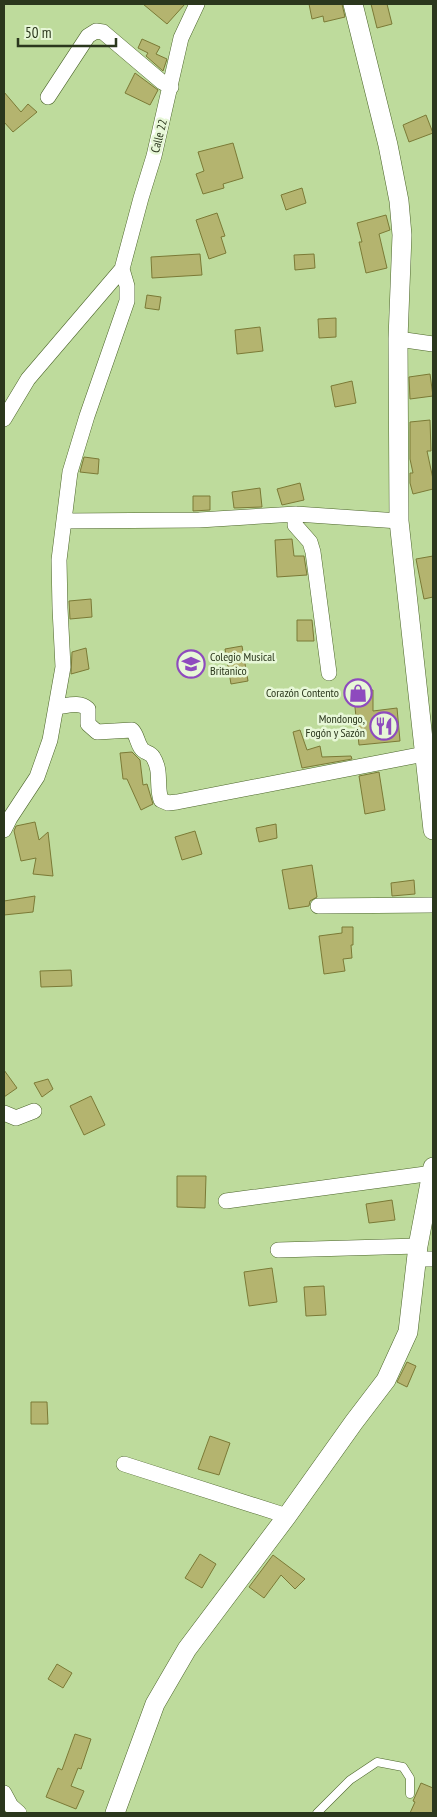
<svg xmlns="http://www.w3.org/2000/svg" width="437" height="1817" font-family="'PT Sans Narrow',sans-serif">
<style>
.building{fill:#b4b46f;stroke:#7b7a36}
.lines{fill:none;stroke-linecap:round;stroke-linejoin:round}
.service-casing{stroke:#4c652a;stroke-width:9}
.minor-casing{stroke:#4c652a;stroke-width:16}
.tertiary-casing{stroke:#4c652a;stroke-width:20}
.service{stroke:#fff;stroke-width:8}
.minor{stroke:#fff;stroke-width:15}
.tertiary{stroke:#fff;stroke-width:19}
.labels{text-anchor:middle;stroke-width:5;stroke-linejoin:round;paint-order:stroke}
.street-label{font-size:12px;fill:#2b371d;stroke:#e7f7d7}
.poi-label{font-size:12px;fill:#2b371d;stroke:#e7f7d7;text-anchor:end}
</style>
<rect width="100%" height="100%" fill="#bedb9c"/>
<path class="building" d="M143 4H185L167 24Z
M309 4H342L345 17 324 22 323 16 312 19Z
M371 4H387L392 24 377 28Z
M142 39 160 47 156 54 167 59 163 71 146 56 148 53 138 48Z
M135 73 158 90 150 105 125 93Z
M4 92 21 112 28 104 37 112 13 132 4 122Z
M426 115 433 133 409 142 403 125Z
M233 143 243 178 223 184 224 188 203 194 196 174 204 171 198 152Z
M302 188 306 203 286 210 281 195Z
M217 213 225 236 221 237 226 253 209 259 196 220Z
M386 215 390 230 379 234 387 268 366 273 359 242H362L357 223Z
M200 254 202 275 152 278 151 257Z
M314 254 315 268 295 270 294 255Z
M147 295 161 297 159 310 145 308Z
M336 318V337L319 338 318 319Z
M260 327 263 351 237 354 235 330Z
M430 374 433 396 410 399 409 377Z
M352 381 356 403 335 407 331 386Z
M430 420 431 451H427L433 479V489L413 494 410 483V473H413L410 459V422Z
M84 457 99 459 98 474 80 472Z
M300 483 304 500 282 505 277 489Z
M260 488 262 507 234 508 232 492Z
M193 496H210V510L193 511Z
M292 539 294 556H304L307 575 277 577 275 540Z
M433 556V597L424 599 416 559Z
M91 599 92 617 70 619 69 601Z
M297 620H312L314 641H297Z
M242 646 248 681 231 684 225 649Z
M86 648 89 669 71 674 72 652Z
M363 687V690H373V711L397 708 400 741 359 745 354 698 351 699 350 689Z
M300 730 307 750 320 746 322 757 351 756 352 759 302 768 293 732Z
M132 752 140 760 143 785 147 784 153 804 141 810 127 779H123L120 753Z
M379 772 385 810 365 814 359 776Z
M35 822 39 840 48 832 53 876 33 874 36 858 21 861 14 831 16 826Z
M276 824 277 838 259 842 256 828Z
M195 831 202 854 182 860 175 837Z
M312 865 317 897 310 901 309 906 289 909 282 870Z
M414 880 415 894 392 896 391 883Z
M35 896 33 912 4 915V901Z
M342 927H353V945H351L352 958 343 959 345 971 324 974 319 936 342 933Z
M71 970 72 986 41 987 40 971Z
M4 1070 17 1088 4 1097Z
M48 1079 53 1089 42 1097 34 1083Z
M91 1096 105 1125 84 1135 70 1106Z
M177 1176H206L205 1208 177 1207Z
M392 1200 395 1220 369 1223 366 1204Z
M272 1268 277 1302 249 1306 244 1272Z
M324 1286 326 1315 306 1316 304 1287Z
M407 1362 416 1366 407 1387 397 1382Z
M31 1402H47L48 1424H31Z
M210 1436 230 1443 219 1475 198 1469Z
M200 1554 216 1564 202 1588 185 1578Z
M273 1555 305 1579 295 1589 281 1575 264 1598 249 1587Z
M57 1664 72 1673 63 1688 48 1679Z
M75 1734 91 1739 81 1769 78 1768 71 1786 84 1791 76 1809 46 1797 58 1768 62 1770Z
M421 1783 433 1788V1813H410L415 1802 413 1801Z"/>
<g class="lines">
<g class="service-casing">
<path id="service" d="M317 1813 350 1780 377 1762 403 1767 410 1778V1794"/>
</g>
<g class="minor-casing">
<path id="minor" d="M48 97 88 36 96 31 103 32 162 82 171 87
M398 339 433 344
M4 419 28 379 122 269 141 198 154 156 181 38 197 4
M296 514 295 525 310 542 313 552 329 673
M64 521 199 520 296 514 399 521
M56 707C67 706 79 701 88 709V724L97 732 132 730C137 735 137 742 141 748 144 753 150 752 153 757 162 771 156 786 161 800L168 803 177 802 424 754
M4 830 10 818 37 777 50 740 63 667 60 608 59 560 70 472 87 416 127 301V286L122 269
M318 906 433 905
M4 1113 16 1118 34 1111
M226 1201 433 1173
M278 1250 418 1246
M416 1259H433
M124 1464 287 1516
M4 1793 11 1806 19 1813"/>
</g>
<g class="tertiary-casing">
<path id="tertiary" d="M353 4 388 145 399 201 402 235 398 339 399 521 433 830
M115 1813 155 1704 187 1649 287 1516 354 1422 386 1380 408 1332 418 1246 433 1167"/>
</g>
<use href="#service" class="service"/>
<use href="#minor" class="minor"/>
<use href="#tertiary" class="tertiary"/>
</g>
<defs>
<g id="school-ring" transform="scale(1.4375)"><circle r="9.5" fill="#e7f7d7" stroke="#8e4abe" stroke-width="1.5"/><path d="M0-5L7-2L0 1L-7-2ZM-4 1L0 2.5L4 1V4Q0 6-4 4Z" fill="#8e4abe"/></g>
<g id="shop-ring" transform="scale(1.4375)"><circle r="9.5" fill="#e7f7d7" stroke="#8e4abe" stroke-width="1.5"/><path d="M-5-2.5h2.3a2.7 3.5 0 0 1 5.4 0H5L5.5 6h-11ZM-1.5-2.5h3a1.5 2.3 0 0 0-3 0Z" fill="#8e4abe"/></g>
<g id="restaurant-ring" transform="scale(1.4375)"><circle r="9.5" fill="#e7f7d7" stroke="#8e4abe" stroke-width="1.5"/><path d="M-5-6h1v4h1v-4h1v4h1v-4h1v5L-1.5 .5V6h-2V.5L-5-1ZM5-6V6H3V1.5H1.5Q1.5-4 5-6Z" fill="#8e4abe"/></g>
</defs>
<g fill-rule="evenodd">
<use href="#school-ring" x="191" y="664"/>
<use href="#shop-ring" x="358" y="693"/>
<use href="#restaurant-ring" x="384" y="726"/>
</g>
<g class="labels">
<g class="street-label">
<text transform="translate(159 136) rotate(-76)" y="4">Calle 22</text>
</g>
<g class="poi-label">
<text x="210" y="661" text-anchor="start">Colegio Musical<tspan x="210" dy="14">Britanico</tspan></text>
<text x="339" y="697">Corazón Contento</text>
<text x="365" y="723">Mondongo,<tspan x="365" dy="14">Fogón y Sazón</tspan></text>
</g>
</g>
<rect width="437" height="1817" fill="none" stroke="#2b371d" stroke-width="10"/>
<path d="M18 38v8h98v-8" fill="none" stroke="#2b371d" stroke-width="2.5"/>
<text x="25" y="38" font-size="15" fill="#2b371d" stroke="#e7f7d7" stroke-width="4" paint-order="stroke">50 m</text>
</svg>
